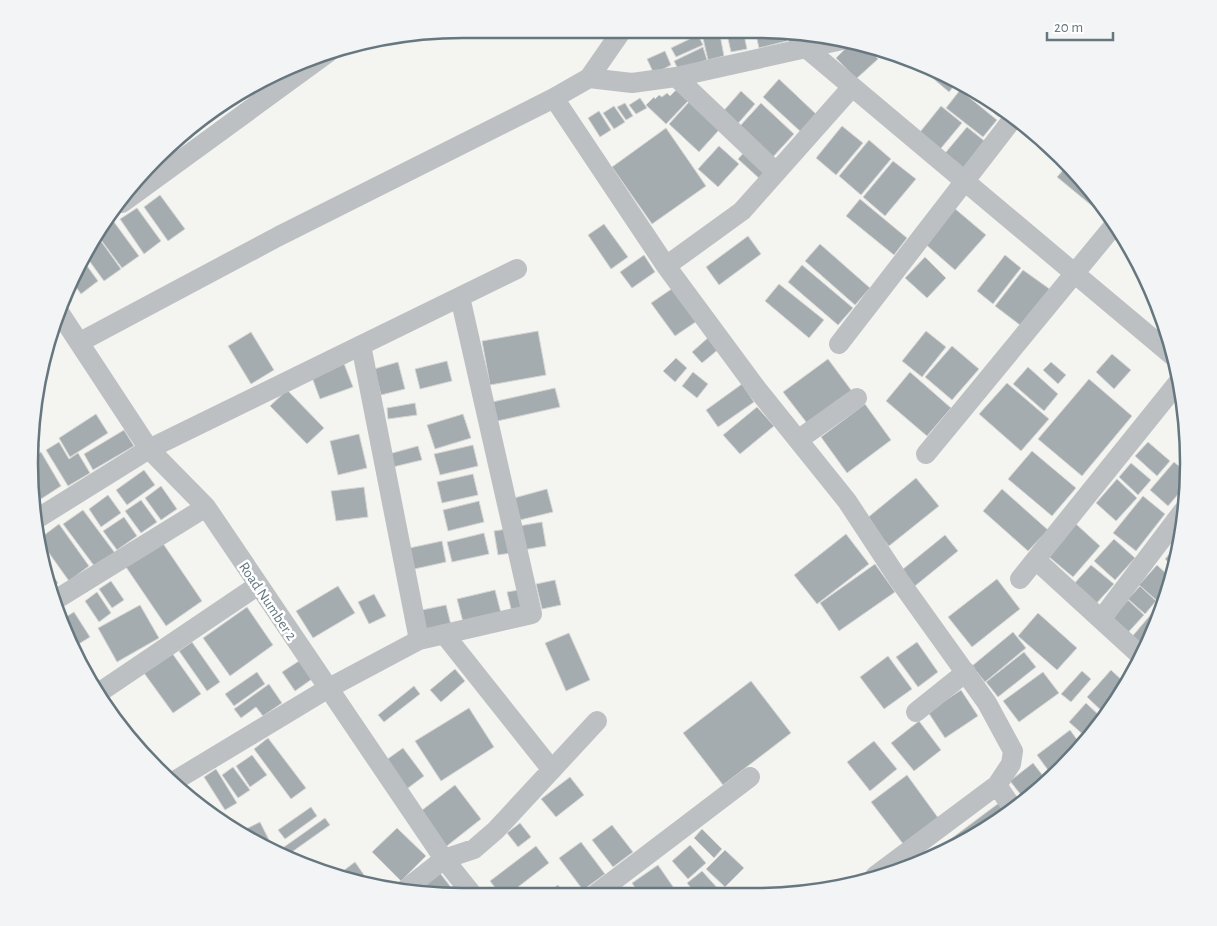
<svg xmlns="http://www.w3.org/2000/svg" width="1217" height="926" font-family="'Alegreya Sans',sans-serif">
<style>
.building{fill:#a4acb0;stroke:#d6d6d4}
.lines{fill:none;stroke-linecap:round;stroke-linejoin:round}
.street{stroke:#bcc0c3;stroke-width:20}
.labels{text-anchor:middle;stroke-width:5;stroke-linejoin:round;paint-order:stroke}
.street-label{font-size:15px;fill:#667780;stroke:#fff}
.rim{fill:none;stroke:#667780;stroke-width:2.5}
</style>
<rect width="100%" height="100%" fill="#f4f4f1"/>
<path class="building" d="M719 30 724 56 708 60 702 34Z
M726 30H743L747 49 731 52Z
M755 30H784L787 41 759 48Z
M787 30 820 36 789 42Z
M698 35 703 45 676 57 671 48Z
M853 41 863 43 878 59 856 79 836 58Z
M703 47 707 60 678 69 674 61Z
M665 51 671 65 654 74 647 59Z
M925 66 946 73 958 81 949 92 922 69Z
M779 79 817 115 801 132 763 97Z
M964 85 1005 110 999 117 963 87Z
M676 90 688 101 666 124 646 105 654 97 655 99 659 95 662 97 667 93 670 96Z
M960 90 997 120 983 137 946 108Z
M741 91 755 104 734 128 720 115Z
M640 98 647 108 636 114 629 105Z
M689 102 719 130 699 152 669 124Z
M625 103 633 116 626 120 617 107Z
M761 103 794 134 772 158 739 127Z
M614 106 625 122 614 129 603 113Z
M941 106 962 123 937 153 916 137Z
M599 111 611 130 600 137 588 118Z
M842 126 863 143 836 175 816 158Z
M967 127 987 143 962 175 941 158Z
M666 128 706 186 652 224 612 167Z
M869 140 891 159 861 195 839 176Z
M719 146 739 164 718 187 698 169Z
M748 148 771 169 761 180 738 159Z
M893 161 916 179 885 216 863 197Z
M1065 168 1110 216 1108 219 1057 177Z
M160 195 185 229 168 241 144 207Z
M860 199 907 238 894 255 846 216Z
M953 207 986 235 955 270 923 242Z
M137 208 161 241 144 254 120 219Z
M114 222 139 256 122 268 98 236Z
M604 224 628 257 611 269 588 235Z
M748 236 761 254 719 285 706 267Z
M98 237 121 269 104 281 85 255Z
M820 244 870 288 855 305 805 261Z
M644 255 655 272 632 288 620 272Z
M1005 255 1021 268 993 304 977 291Z
M925 257 946 278 927 298 905 278Z
M82 259 98 281 81 294 71 280Z
M802 265 853 308 838 325 788 282Z
M1023 270 1051 290 1020 325 995 306Z
M779 284 824 320 809 338 765 301Z
M673 288 697 321 675 336 651 303Z
M66 293 72 301 60 310Z
M538 331 546 375 490 385 482 341Z
M926 331 946 347 922 377 902 361Z
M251 332 274 370 251 384 228 346Z
M710 336 720 348 702 363 692 352Z
M952 346 979 369 952 400 925 377Z
M1112 354 1131 370 1114 389 1096 372Z
M676 358 687 368 675 382 663 371Z
M828 359 854 394 810 427 783 392Z
M343 361 353 387 320 399 310 372Z
M447 361 452 381 420 389 415 369Z
M398 362 405 389 381 395 374 369Z
M1051 362 1066 375 1058 384 1043 370Z
M1028 367 1058 394 1044 411 1013 384Z
M693 372 708 384 697 398 682 386Z
M910 372 951 408 927 436 886 401Z
M1089 379 1132 416 1082 476 1038 439Z
M1007 383 1049 419 1021 451 979 414Z
M742 384 754 402 718 427 706 410Z
M555 388 560 407 493 422 488 403Z
M287 390 324 428 307 444 270 406Z
M415 403 417 415 388 419 387 408Z
M865 404 891 440 847 473 821 437Z
M757 407 774 426 740 454 723 435Z
M96 414 108 433 70 457 59 438Z
M463 414 471 438 435 449 427 425Z
M124 430 134 446 93 470 84 454Z
M33 434 40 446 32 450Z
M359 434 367 468 338 475 330 441Z
M59 442 69 459 78 453 90 473 68 486 46 450Z
M1148 442 1170 461 1157 476 1135 456Z
M473 445 478 466 440 475 434 454Z
M418 446 422 460 393 467 389 454Z
M1032 451 1076 488 1052 516 1008 479Z
M41 452 61 486 41 499 30 481 32 458Z
M1174 462 1187 473 1186 485 1168 506 1150 490Z
M1131 463 1151 480 1138 495 1119 477Z
M144 470 155 485 127 505 116 490Z
M473 474 478 495 442 503 437 482Z
M916 478 939 506 889 546 866 519Z
M1117 479 1137 498 1116 521 1096 503Z
M161 486 177 509 161 520 145 498Z
M364 487 368 517 336 521 331 491Z
M547 489 553 512 520 520 514 498Z
M1002 489 1048 530 1028 551 983 511Z
M108 495 121 513 101 527 89 509Z
M1143 496 1165 514 1136 551 1113 533Z
M141 500 157 522 141 533 125 511Z
M479 501 484 522 448 531 443 510Z
M83 510 115 553 95 567 63 524Z
M124 517 137 536 117 550 103 531Z
M542 522 546 546 523 550 519 526Z
M59 524 89 566 69 581 39 539Z
M1076 524 1100 546 1073 577 1048 556Z
M507 529 511 553 498 555 494 531Z
M484 533 489 554 452 562 447 542Z
M846 534 869 564 817 604 794 575Z
M945 535 958 551 910 590 897 574Z
M1114 539 1135 558 1115 580 1094 561Z
M442 541 446 562 410 570 405 549Z
M1181 541 1180 547 1174 567 1165 559Z
M162 542 202 601 166 626 126 567Z
M44 563 58 583 49 589Z
M875 564 895 592 839 631 820 603Z
M1091 565 1114 584 1094 606 1072 586Z
M1157 565 1171 578 1162 605 1139 585Z
M997 579 1020 609 972 647 948 617Z
M555 580 561 605 542 609 536 584Z
M111 581 124 600 112 608 99 589Z
M338 586 355 613 313 638 296 611Z
M1140 586 1156 601 1145 614 1128 599Z
M524 589 529 609 512 613 507 592Z
M495 590 501 613 463 622 457 599Z
M97 592 111 613 99 622 85 601Z
M374 594 386 616 369 624 358 602Z
M1128 600 1144 615 1123 638 1107 623Z
M140 605 159 638 117 662 98 628Z
M446 605 451 625 421 631 417 611Z
M247 607 273 645 230 676 203 638Z
M74 612 90 637 74 647 61 620Z
M1153 612 1159 617 1144 650 1130 639Z
M1038 613 1077 648 1057 670 1018 636Z
M1013 632 1026 648 985 682 972 666Z
M569 633 590 680 566 691 545 643Z
M192 642 220 682 207 691 179 651Z
M917 642 938 672 918 687 896 657Z
M1024 652 1036 667 998 697 986 682Z
M172 653 201 694 173 713 144 673Z
M888 656 912 689 884 709 860 677Z
M299 661 312 679 295 691 282 672Z
M455 669 465 681 441 702 430 690Z
M1111 670 1126 684 1106 715 1087 697Z
M1082 671 1091 679 1071 702 1061 694Z
M257 672 265 684 234 706 225 694Z
M1043 672 1059 693 1019 722 1003 701Z
M751 681 791 733 723 785 683 733Z
M269 684 282 703 263 716 256 707 241 718 234 709Z
M414 686 420 694 384 722 378 715Z
M961 690 978 716 945 738 928 712Z
M1086 703 1103 719 1087 738 1069 722Z
M469 708 494 747 441 781 415 741Z
M919 721 941 750 914 771 891 743Z
M1070 730 1081 745 1053 777 1037 755Z
M268 738 306 788 291 799 254 749Z
M874 741 897 769 870 791 847 762Z
M403 748 424 776 404 791 382 763Z
M252 755 267 775 250 787 236 766Z
M1033 763 1047 781 1025 800 1010 781Z
M233 767 250 790 238 798 222 775Z
M216 769 237 803 225 810 204 777Z
M907 775 939 819 904 845 871 802Z
M570 777 584 795 556 817 541 799Z
M455 785 481 819 443 849 417 814Z
M999 803 1007 814 995 824 948 849 944 844Z
M311 807 317 816 285 839 278 830Z
M325 818 330 825 289 854 284 847Z
M260 822 275 852 238 833Z
M520 823 531 837 518 847 507 833Z
M612 825 633 852 613 867 592 840Z
M397 828 426 856 401 881 372 852Z
M702 829 722 849 714 858 694 838Z
M581 842 605 874 583 890 559 858Z
M690 845 706 863 688 879 672 861Z
M536 846 549 863 509 894H500L490 881Z
M725 850 744 868 725 887 706 869Z
M355 862 371 885 335 877Z
M658 865 678 894H639L632 883Z
M702 871 720 891 717 894H696L687 883Z
M440 873 456 894 414 893Z
M558 885 564 894H546Z
M735 888 739 894H727Z"/>
<g class="lines">
<path class="street" d="M623 29 589 78 554 98 666 266 757 389 847 501 899 580 987 703 1013 751 1011 764 997 785 875 876
M805 47 1173 356
M676 77 776 172
M589 78 632 83 676 77 842 40
M122 203 329 52
M666 266 742 211 852 87
M59 312 149 449 206 507 444 859 472 894
M80 342 279 236 554 98
M839 344 1015 116
M361 345 419 640
M798 440 857 398
M926 454 1116 223
M35 520 149 449 517 269
M1036 560 1141 656
M1020 579 1180 380
M52 602 206 507
M1102 618 1183 511
M444 634 552 770
M97 694 257 586
M916 712 966 672
M171 783 327 689 419 640 532 614 460 297
M997 785 1013 809
M402 892 444 859 474 849 496 830 597 721
M596 894 750 777"/>
</g>
<g class="labels">
<g class="street-label">
<text transform="translate(268 601) rotate(56)" y="5">Road Number 2</text>
</g>
</g>
<path d="M0 0H1217V926H0ZM463 38H755A425 425 0 0 1 1180 463V463A425 425 0 0 1 755 888H463A425 425 0 0 1 38 463V463A425 425 0 0 1 463 38Z" fill="#f3f4f5" fill-rule="evenodd"/>
<path class="rim" d="M463 38H755A425 425 0 0 1 1180 463V463A425 425 0 0 1 755 888H463A425 425 0 0 1 38 463V463A425 425 0 0 1 463 38Z"/>
<path d="M1047 32v8h66v-8" fill="none" stroke="#667780" stroke-width="2.5"/>
<text x="1054" y="32" font-size="15" fill="#667780" stroke="#ffffff" stroke-width="4" paint-order="stroke">20 m</text>
</svg>
